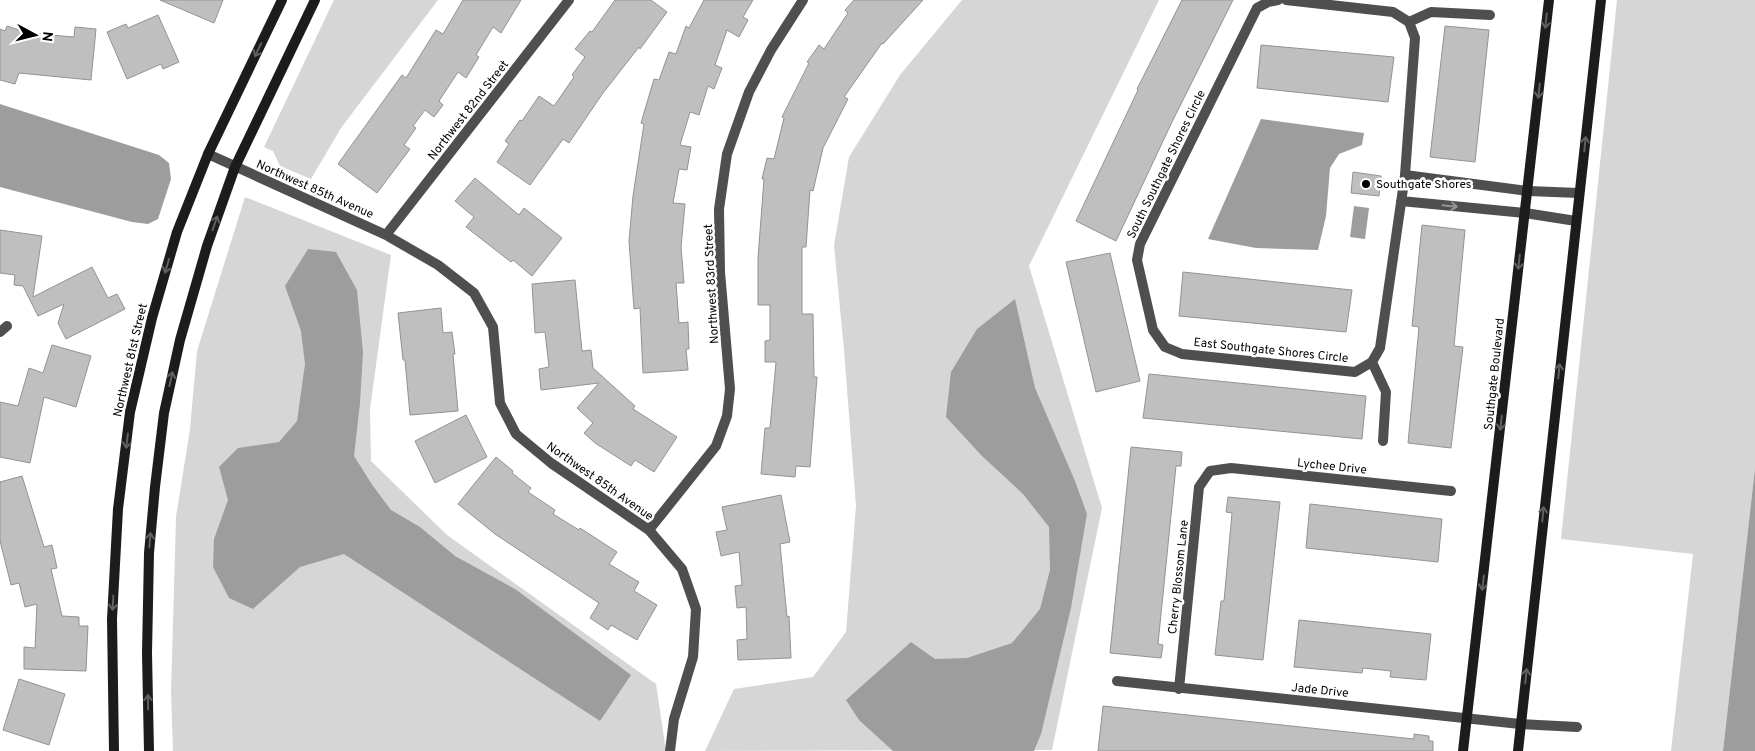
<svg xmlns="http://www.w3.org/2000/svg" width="1755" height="751" font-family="Overpass,sans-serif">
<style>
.green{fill:#d6d6d6}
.water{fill:#9d9d9d}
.building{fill:#bfbfbf;stroke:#939393}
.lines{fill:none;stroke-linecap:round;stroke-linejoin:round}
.lane{stroke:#4f4f4f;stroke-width:10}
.street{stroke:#4f4f4f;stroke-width:10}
.secondary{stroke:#1c1c1c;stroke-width:10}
.oneway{stroke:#606060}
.oneway2{stroke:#959595}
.poi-dot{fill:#000;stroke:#fff;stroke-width:2}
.labels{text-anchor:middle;stroke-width:5;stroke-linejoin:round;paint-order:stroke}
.street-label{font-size:12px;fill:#000;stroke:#fff}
.poi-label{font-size:12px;fill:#000;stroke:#fff;text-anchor:start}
</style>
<rect width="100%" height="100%" fill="#fff"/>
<path class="green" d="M334 0H438L341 128 311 179 280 166 273 151 264 147Z
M962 0H1159L1029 266 1102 508 1052 750 705 751 734 689 813 677 846 632 856 506 844 350 834 245 849 157 900 75Z
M1617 0H1755V468L1723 751H1671L1693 554 1561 539Z
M245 197 391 255 370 409 371 461 447 535 656 684 666 751H173L171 692 176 517 190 429 197 351Z"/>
<path class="water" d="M0 104 159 155 169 163 171 179 158 219 148 224 132 222 0 187Z
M1261 119 1364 133 1362 145 1339 154 1330 168 1326 216 1318 250 1256 248 1208 239Z
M1354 206 1369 208 1365 239 1350 237Z
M308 249 336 252 357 290 363 352 360 403 354 456 373 486 391 510 420 527 455 556 515 589 631 675 600 721 344 554 300 567 253 609 229 598 213 567 214 539 228 500 219 467 238 448 279 442 297 421 305 364 301 331 285 286Z
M1015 299 1035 388 1075 481 1087 514 1071 608 1041 734 1034 751H893L859 720 846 700 911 642 935 659 967 658 1012 643 1040 609 1050 570 1049 527 1023 494 981 455 946 417 951 372 977 329Z
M1755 468V751H1723Z"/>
<path class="building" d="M160 0H223L214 23Z
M463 0H521L501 33 493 27 476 55 479 57 466 78 458 72 439 101 443 105 434 117 425 110 413 126 416 128 404 145 410 149 377 193 338 164 402 75 406 78 436 30 443 34Z
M615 0H651L667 12 640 49 639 47 603 93 569 143 563 139 530 185 497 162 509 144 505 141 520 120 522 121 539 96 554 106 574 77 572 75 585 57 575 49 590 31 592 32Z
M704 0H753L743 17 748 20 739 37 727 30 715 65 722 68 714 89 708 86 699 115 690 112 680 145 691 147 687 170 679 169 673 203 685 204 681 247 684 283H676L679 323 688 322 689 349H686L688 370 643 373 640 308 634 309 629 241 633 196 644 124 641 123 654 79 659 80 669 52 676 54 686 26 689 28Z
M854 0H923L883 44 882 43 844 97 848 99 823 148 813 191 810 190 806 247H802V314H813L814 377H817L810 467 796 466 795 477 761 474 765 428H770L776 362H765V341L770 340V305H758V258L764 179H762L767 158 774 159 784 118 782 117 809 63 807 62 819 45 824 49 848 13 845 10Z
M1182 0H1233L1172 122 1116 241 1076 221 1138 90 1137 89Z
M158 15 179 62 163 69 161 64 127 79 107 32 126 24 128 28Z
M7 26 28 33 74 37 75 27 96 29 91 80 19 73 15 84 0 80V29L5 31Z
M1445 26 1489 30 1475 162 1430 157Z
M1261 45 1394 57 1388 102 1257 88Z
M1353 172 1381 176 1379 196 1351 193Z
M475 178 519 215 524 208 562 238 532 276 513 260 511 262 466 227 474 217 455 201Z
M1422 225 1465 230 1454 346 1463 347 1451 448 1408 443 1419 327 1412 326Z
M0 230 42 236 33 297 92 267 108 298 117 294 125 309 66 339 58 323 64 304 38 316 23 286 14 285 15 275 0 273Z
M1110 253 1140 381 1096 392 1066 262Z
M1183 272 1352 290 1346 332 1179 316Z
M575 280 582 351 591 350 593 368 635 406 633 409 677 437 654 472 635 460 631 466 595 443 584 433 593 423 577 408 599 383 541 390 539 369 549 367 545 332 535 333 532 284Z
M441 308 443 333 452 332 455 354H453L458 411 410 415 405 360H403L398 313Z
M52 345 91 356 76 407 44 397 30 463 0 457V402L18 406 29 368 43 373Z
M1149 374 1366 396 1362 439 1143 418Z
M466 415 487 457 435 483 415 441Z
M1131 447 1182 452 1181 466H1176L1158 644 1163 645 1161 658 1110 653Z
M496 457 513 471 512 473 531 488 528 492 555 510 553 514 579 530 580 528 617 552 609 564 639 582 634 591 657 605 637 640 611 625 608 630 590 618 599 603 495 534 458 504Z
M22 476 44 547 52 545 57 568 51 569 62 616 79 617V626H88L86 671 24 669V647L35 648 37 604 25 607 19 583 11 585 0 541V482Z
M781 495 790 542 780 544 787 617 789 616 791 658 738 660 737 640 747 639 746 607 737 608 735 586 742 585 739 552 721 556 716 532 727 530 722 507Z
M1228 497 1280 502 1263 660 1215 655 1221 601H1224L1232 513 1226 512Z
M1310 504 1442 519 1438 562 1306 548Z
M1299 620 1431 634 1426 680 1390 677 1391 671 1363 668 1362 673 1294 667Z
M19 679 65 694 49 745 3 730Z
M1103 706 1414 739V734L1429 736V741H1433V751H1098Z"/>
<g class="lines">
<path class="lane" d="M1520 724 1577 727"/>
<path class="street" d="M1278 0 1268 2 1257 8 1140 244 1137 260 1153 330 1165 347 1182 354 1355 372 1372 362
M1286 0 1393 12 1409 22 1431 12 1490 15
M208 154 386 235 438 265 474 293 493 327 500 403 516 434 551 463 649 530 682 569 696 609 693 657 674 719 670 751
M1405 175 1528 191 1579 193
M1401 201 1525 213 1576 221
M386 235 569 0
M0 332 7 326
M1383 441 1386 392 1372 362 1380 348 1405 175 1415 38 1409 22
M649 530 716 446 727 416 730 389 720 272 719 209 727 154 749 92 771 50 803 0
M1117 681 1520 724
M1179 689 1199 487 1210 471 1231 468 1451 491"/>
<path class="secondary" d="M114 751 112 619 118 509 130 412 152 318 177 232 208 154 282 0
M149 751 147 653 149 553 155 487 164 413 180 340 207 246 235 167 315 0
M1463 751 1549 0
M1518 751 1601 0"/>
</g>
<defs><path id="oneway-shaft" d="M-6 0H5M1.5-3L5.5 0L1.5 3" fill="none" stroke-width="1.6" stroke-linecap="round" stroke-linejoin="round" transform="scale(1.25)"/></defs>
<g class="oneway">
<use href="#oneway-shaft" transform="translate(1546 21) rotate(96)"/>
<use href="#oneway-shaft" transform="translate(258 50) rotate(116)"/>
<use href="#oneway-shaft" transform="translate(1539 91) rotate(96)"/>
<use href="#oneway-shaft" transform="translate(1585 144) rotate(-84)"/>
<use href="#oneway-shaft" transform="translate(215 223) rotate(-71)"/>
<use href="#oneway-shaft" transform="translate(1519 262) rotate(96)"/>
<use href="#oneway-shaft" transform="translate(167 266) rotate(106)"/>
<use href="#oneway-shaft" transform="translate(1559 371) rotate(-84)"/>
<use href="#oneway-shaft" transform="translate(171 379) rotate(-77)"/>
<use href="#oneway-shaft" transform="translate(1501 423) rotate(96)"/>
<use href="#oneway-shaft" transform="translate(127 441) rotate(97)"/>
<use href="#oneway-shaft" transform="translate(1543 514) rotate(-84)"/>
<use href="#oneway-shaft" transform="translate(150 540) rotate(-85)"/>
<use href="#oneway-shaft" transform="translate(1483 583) rotate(97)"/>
<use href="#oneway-shaft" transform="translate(113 603) rotate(93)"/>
<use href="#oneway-shaft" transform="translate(1526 676) rotate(-84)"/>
<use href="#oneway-shaft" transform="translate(148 702) rotate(-91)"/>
</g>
<use class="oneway2" href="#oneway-shaft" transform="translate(1450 206) rotate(6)"/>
<circle class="poi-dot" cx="1366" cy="184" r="5"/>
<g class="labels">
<g class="street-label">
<text transform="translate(468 110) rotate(-52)" y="4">Northwest 82nd Street</text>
<text transform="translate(1166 164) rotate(-64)" y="4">South Southgate Shores Circle</text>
<text transform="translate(315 189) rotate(24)" y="4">Northwest 85th Avenue</text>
<text transform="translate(711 284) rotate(-93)" y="4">Northwest 83rd Street</text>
<text transform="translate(1271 350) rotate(6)" y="4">East Southgate Shores Circle</text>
<text transform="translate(130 360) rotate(-77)" y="4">Northwest 81st Street</text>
<text transform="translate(1494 374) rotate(-84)" y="4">Southgate Boulevard</text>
<text transform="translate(1332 466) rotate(6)" y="4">Lychee Drive</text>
<text transform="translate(600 481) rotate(35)" y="4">Northwest 85th Avenue</text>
<text transform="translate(1178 577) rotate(-84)" y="4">Cherry Blossom Lane</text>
<text transform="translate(1320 690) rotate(6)" y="4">Jade Drive</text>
</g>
<g class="poi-label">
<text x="1376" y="188">Southgate Shores</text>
</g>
</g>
<g transform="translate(35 35) rotate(97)" stroke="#ffffff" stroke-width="4" paint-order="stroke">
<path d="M0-4L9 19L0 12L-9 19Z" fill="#000000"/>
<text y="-8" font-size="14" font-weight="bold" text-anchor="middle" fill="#000000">N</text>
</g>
</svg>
